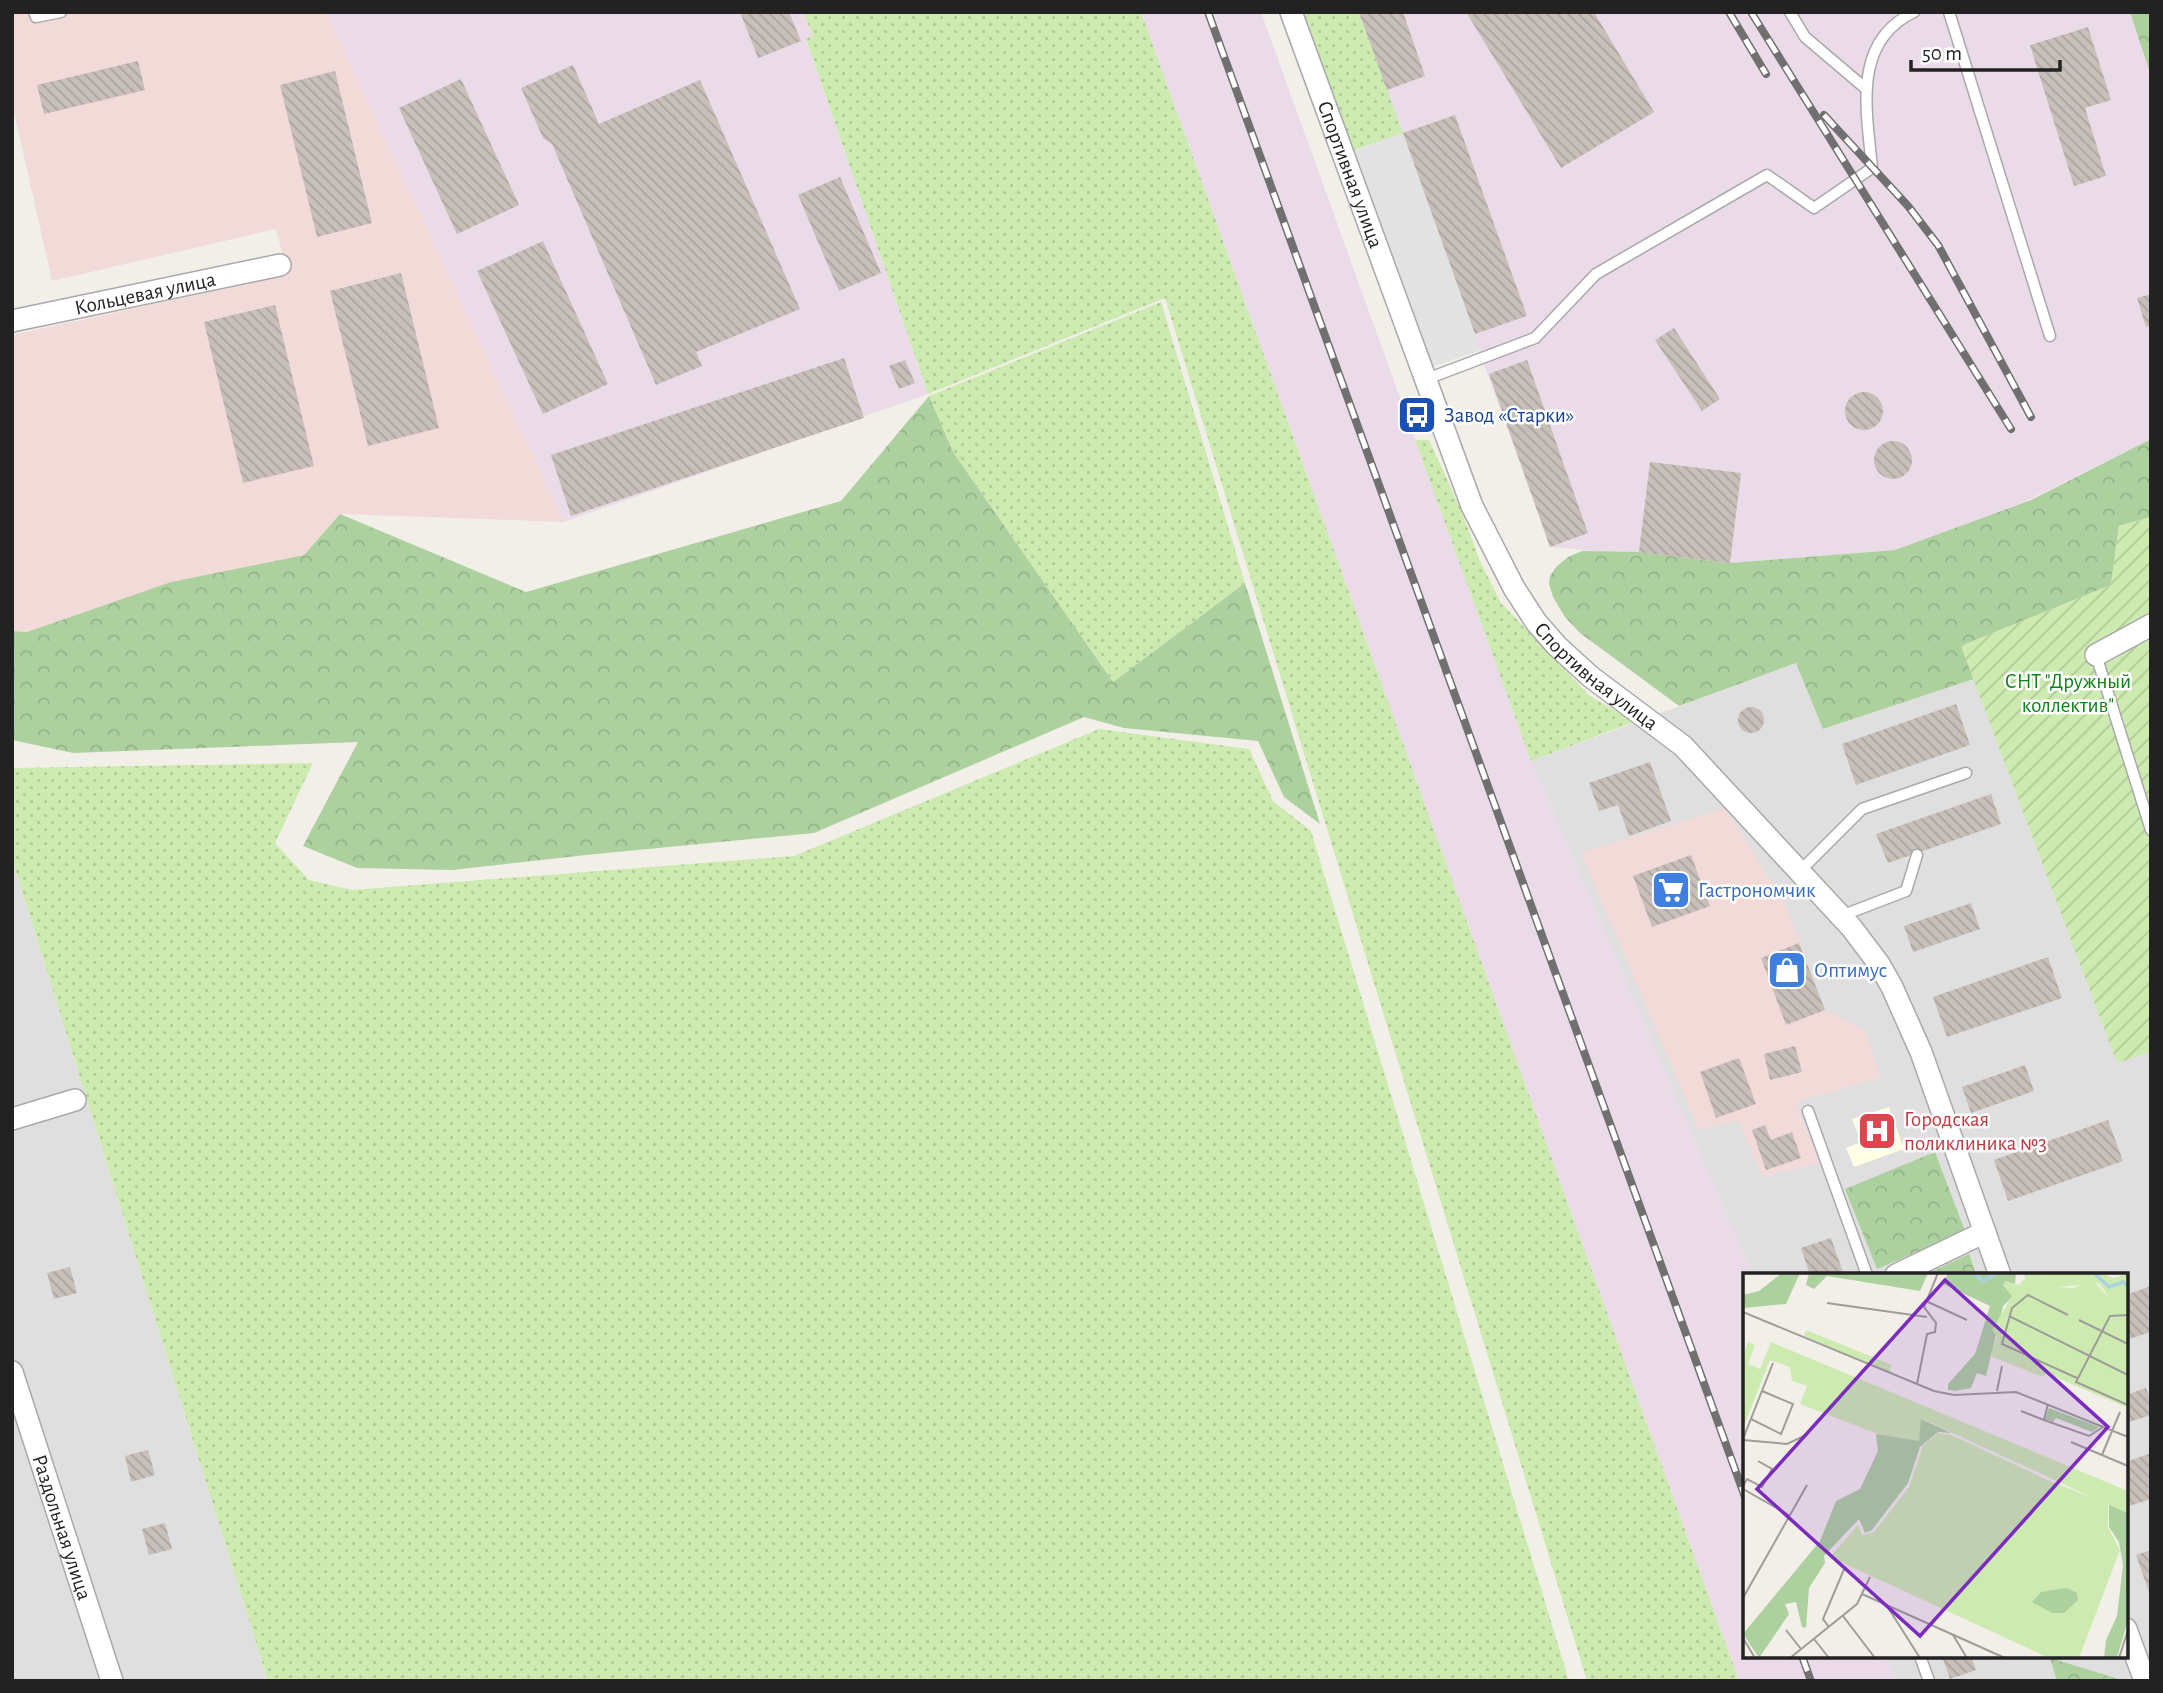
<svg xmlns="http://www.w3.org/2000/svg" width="2163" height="1693" font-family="'Alegreya Sans',sans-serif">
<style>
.residential{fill:#e0dfdf}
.commercial{fill:#f2dad9}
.industrial{fill:#ebdbe8}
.education{fill:#ffffe5}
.grass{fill:url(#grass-dots)}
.forest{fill:url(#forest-crowns)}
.garden{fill:url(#garden-furrows)}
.parking{fill:#e2e2e2}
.building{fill:url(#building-back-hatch)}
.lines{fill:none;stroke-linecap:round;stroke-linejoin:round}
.lane-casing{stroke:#a9a9a9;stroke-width:13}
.street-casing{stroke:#a9a9a9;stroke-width:24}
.lane{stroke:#fff;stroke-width:10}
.street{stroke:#fff;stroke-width:21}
.rail-casing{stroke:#707070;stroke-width:8}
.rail{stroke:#fff;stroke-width:5;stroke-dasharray:16;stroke-linecap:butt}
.labels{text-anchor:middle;stroke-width:5;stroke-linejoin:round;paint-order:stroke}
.street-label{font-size:21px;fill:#222;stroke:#fff}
.transit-label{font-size:21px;fill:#164399;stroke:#fff;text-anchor:start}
.park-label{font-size:21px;fill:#0c8416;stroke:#fff}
.shop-label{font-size:21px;fill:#366cbe;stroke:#fff;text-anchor:start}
.health-label{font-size:21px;fill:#be3a42;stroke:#fff;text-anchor:start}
.inset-river{fill:none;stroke:#aad3df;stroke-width:3.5}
.inset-road{fill:none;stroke:#9f9d99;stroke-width:2}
.view{fill:#7b2cbf;fill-opacity:0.15;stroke:#7b2cbf;stroke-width:3.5}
.inset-edge{fill:none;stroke:#222;stroke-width:3.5}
</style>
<defs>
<pattern id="grass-dots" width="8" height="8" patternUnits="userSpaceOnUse" patternTransform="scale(1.75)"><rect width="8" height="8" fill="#cdebb0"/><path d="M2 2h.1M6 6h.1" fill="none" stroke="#b0c997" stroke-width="1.8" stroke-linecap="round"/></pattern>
<pattern id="forest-crowns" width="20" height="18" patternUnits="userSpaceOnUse" patternTransform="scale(1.75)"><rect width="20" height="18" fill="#add19e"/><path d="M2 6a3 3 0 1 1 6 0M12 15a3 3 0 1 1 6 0" fill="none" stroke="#95b388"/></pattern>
<pattern id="garden-furrows" width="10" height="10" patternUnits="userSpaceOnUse" patternTransform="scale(1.75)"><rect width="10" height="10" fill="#cdebb0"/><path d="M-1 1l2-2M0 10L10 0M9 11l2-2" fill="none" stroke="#b0c997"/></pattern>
<pattern id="building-back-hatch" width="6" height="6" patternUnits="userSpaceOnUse" patternTransform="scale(1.75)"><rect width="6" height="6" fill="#c7bfb8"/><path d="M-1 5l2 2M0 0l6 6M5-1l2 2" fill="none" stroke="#aba49e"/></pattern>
</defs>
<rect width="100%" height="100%" fill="#f2efe9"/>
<path class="residential" d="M1796 663 1824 729 1974 679 2117 1062 2151 1052V1681H1896L1887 1656H2126V1275H1752L1531 761Z
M12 859 268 1681H12Z"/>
<path class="commercial" d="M12 12H326L564 522 340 514 304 555 171 582 27 632 12 631V335L288 275 276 229 52 281 12 103Z
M1725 808 1785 904 1825 1010 1865 1030 1881 1078 1796 1102 1819 1163 1762 1177 1739 1120 1699 1130 1581 853Z"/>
<path class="industrial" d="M326 12H803L813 36 806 40 928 394 564 522Z
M1141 12H1261L1531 761 1752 1275H1745V1656H1887L1896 1681H1739Z
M1357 12H2130L2151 76V439L2022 503 1895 550 1730 563 1550 547Z"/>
<path class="education" d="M1889 1107 1904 1149 1854 1167 1846 1148 1861 1142 1852 1119Z"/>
<path class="grass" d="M803 12H1141L1739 1681H1587L1165 298 928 394 806 39 813 36Z
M1304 12H1359L1403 133 1352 151Z
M1161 302 1245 583 1113 682 953 452 929 396Z
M1415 440H1429L1461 510 1480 561 1501 603 1590 696 1634 722 1531 761Z
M1099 729 1249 749 1273 801 1311 831 1569 1681H268L12 859V768L313 763 275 843 309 880 352 890 794 856Z"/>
<path class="forest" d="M2130 12H2151V76Z
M929 396 953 452 1113 682 1245 583 1320 824 1284 797 1258 741 1124 728 1084 717 814 833 586 855 452 870 357 868 303 846 358 742 73 753 12 740V631L27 632 171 582 304 555 340 514 526 592 841 501Z
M2151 439V517L2119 526 2111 585 1961 646 1974 679 1823 729 1796 663 1679 706 1580 633 1565 617 1553 597 1549 584 1550 576 1556 567 1568 557 1582 551 1639 552 1730 563 1895 550 2031 500Z
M1935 1152 1965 1231 1877 1269 1845 1189Z
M1969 1254 1976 1275H1925Z
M2050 1658 2125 1681H2057Z"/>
<path class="garden" d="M2151 517V1052L2117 1063 1961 646 2111 585 2119 526Z"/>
<path class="parking" d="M1403 133 1481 350 1429 368 1352 151Z"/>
<path class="building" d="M740 12H789L801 41 758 58Z
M1359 12H1403L1425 76 1387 90Z
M1466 12H1594L1654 112 1561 168Z
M2088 27 2111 100 2085 108 2106 176 2074 186 2030 45Z
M138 61 145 90 44 114 37 85Z
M573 65 599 124 700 80 800 309 696 352 702 366 656 385 552 144 543 138 521 88Z
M335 71 372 223 317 237 280 85Z
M461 79 519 205 457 234 399 108Z
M1455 115 1527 316 1475 334 1403 133Z
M840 177 881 273 839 291 798 195Z
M543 241 608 384 543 414 477 271Z
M401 273 439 428 368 446 330 291Z
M2151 294V326L2146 327 2137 298Z
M275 305 314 466 243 483 204 322Z
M1674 328 1720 399 1702 411 1655 340Z
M844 358 864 418 571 516 551 455Z
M905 360 915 383 899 389 889 366Z
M1527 360 1588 533 1550 547 1489 374Z
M1845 411a19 19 0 1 1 38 0a19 19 0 1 1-38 0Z
M1874 460a19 19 0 1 1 38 0a19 19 0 1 1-38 0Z
M1650 462 1741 473 1730 563 1639 552Z
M1956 704 1970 745 1856 785 1842 744Z
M1738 720a13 13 0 1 1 26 0a13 13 0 1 1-26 0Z
M1650 762 1671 821 1629 836 1618 805 1599 811 1589 783Z
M1991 794 2001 824 1888 863 1876 834Z
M1691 855 1710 906 1652 927 1633 876Z
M1971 903 1980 929 1913 952 1904 926Z
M1799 943 1825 1010 1786 1025 1761 958Z
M2048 957 2062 998 1947 1037 1933 997Z
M1795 1046 1802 1072 1770 1080 1764 1054Z
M1739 1058 1756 1104 1716 1118 1700 1072Z
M2025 1065 2034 1091 1971 1113 1962 1087Z
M2108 1120 2123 1161 2008 1201 1994 1160Z
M1765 1125 1771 1140 1792 1132 1801 1158 1766 1170 1752 1130Z
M1831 1238 1844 1275H1810L1801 1248Z
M70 1267 77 1293 54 1299 47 1273Z
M2151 1286V1332L2126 1340V1295Z
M2146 1388 2151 1401V1415L2126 1423V1395Z
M148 1450 155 1475 131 1482 125 1456Z
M2151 1453V1499L2126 1507V1462Z
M165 1523 172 1549 149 1555 142 1529Z
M2151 1550V1595H2150L2136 1555Z
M1942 1656H1971L1976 1670 1950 1679Z"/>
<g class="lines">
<g class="lane-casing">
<path id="lane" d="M34 12 36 17 61 12
M1790 12 1805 37 1865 88
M1949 12 2050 336
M1424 380 1535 338 1596 274 1767 175 1814 208 1872 168C1867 112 1851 42 1914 12
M2096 655 2151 830
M1799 872 1862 809 1966 773
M1841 916 1906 891 1917 855
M1808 1111 1867 1275
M1920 1656 1929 1681"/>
</g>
<g class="street-casing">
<g id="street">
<path id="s1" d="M1291 12 1472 506 1514 588 1536 622 1557 646 1591 677 1683 746 1851 927 1879 964 1892 987 1921 1052 2000 1275"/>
<path id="s2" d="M12 321 280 265"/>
<path d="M2096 655 2151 625"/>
<path d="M12 1119 75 1100"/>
<path d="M1896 1275 1985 1232"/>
<path id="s3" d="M12 1372 112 1681"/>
<path d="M2126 1629 2145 1681"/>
</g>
</g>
<use href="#lane" class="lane"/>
<use href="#street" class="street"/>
<g class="rail-casing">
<path id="rail" d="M1208 12 1745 1497
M1729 12 1766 74
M1751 12 2011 429
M1824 115 1908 206 1938 245 2031 417
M1802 1656 1811 1681"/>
</g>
<use href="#rail" class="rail"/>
</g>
<defs>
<g id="bus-square" transform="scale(2.0125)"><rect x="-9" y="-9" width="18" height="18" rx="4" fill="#1a4fb4" stroke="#fff"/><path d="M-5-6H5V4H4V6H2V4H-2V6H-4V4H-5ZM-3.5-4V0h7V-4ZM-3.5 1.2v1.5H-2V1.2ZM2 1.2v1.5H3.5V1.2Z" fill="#fff"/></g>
<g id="supermarket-square" transform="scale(2.0125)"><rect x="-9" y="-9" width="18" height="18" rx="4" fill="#3f7fe0" stroke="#fff"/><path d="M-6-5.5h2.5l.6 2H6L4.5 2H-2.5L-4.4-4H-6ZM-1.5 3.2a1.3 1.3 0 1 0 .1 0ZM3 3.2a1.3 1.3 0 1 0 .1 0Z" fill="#fff"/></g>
<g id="shop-square" transform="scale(2.0125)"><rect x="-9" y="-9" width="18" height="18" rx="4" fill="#3f7fe0" stroke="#fff"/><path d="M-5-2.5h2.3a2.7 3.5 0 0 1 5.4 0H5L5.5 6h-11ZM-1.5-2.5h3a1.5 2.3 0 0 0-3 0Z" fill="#fff"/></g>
<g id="hospital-square" transform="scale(2.0125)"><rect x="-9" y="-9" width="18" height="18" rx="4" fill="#e0444e" stroke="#fff"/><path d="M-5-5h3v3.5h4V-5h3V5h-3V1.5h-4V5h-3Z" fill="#fff"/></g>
</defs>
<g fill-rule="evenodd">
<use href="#bus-square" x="1417" y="415"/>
<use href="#supermarket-square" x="1671" y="890"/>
<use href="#shop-square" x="1787" y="970"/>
<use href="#hospital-square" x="1877" y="1131"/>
</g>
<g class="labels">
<g class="street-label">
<text dy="7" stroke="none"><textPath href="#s1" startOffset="173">Спортивная улица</textPath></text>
<text dy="7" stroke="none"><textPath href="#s2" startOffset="136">Кольцевая улица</textPath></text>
<text dy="7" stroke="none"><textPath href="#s1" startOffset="740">Спортивная улица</textPath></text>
<text dy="7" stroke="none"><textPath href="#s3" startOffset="163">Раздольная улица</textPath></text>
</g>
<g class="transit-label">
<text x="1444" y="422">Завод «Старки»</text>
</g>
<g class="park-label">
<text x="2068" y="688">СНТ "Дружный<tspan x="2068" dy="24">коллектив"</tspan></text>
</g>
<g class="shop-label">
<text x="1698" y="897">Гастрономчик</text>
<text x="1814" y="977">Оптимус</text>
</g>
<g class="health-label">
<text x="1904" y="1126">Городская<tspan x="1904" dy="24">поликлиника №3</tspan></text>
</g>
</g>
<g transform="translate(1743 1273)">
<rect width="385" height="385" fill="#f2efe9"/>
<path d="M294 0H358L371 5 385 0V18L381 15 368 27 356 10 315 14ZM63 57 149 92 146 99 61 63ZM5 69 12 72 5 91 17 96 28 69 385 218V240L365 232V254L377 277 336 385H306L87 284 115 252 119 262 131 259 166 214 180 173 195 160 208 162 309 209 351 225 179 146 176 168 140 163 57 131 64 113 49 108 47 94 27 87 0 155V82Z" fill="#cdebb0"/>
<path d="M39 0H57L43 31 0 35V22L16 18ZM66 0H185L177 18 84 3 71 16 63 12ZM205 0H273L272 11 262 8 270 23 260 33 243 103 234 100 228 115 212 118 205 117V111L232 81 247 33 200 11ZM306 135 356 154 349 159 313 145 310 149 302 146ZM178 146 208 160 195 159 177 174 165 210 129 257 122 260 116 246 81 283 82 290 66 315 63 355 59 354 53 329 42 331 46 341 16 385 0 361 77 268 93 228 117 216 135 178 133 161 176 168ZM366 232 385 240V347L374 385H361L363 367 374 343 380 292 376 269 366 254ZM323 315 334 320 335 327 321 340H309L289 329 298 319Z" fill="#add19e"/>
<path d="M294 0 315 14 331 15 350 7 368 27 382 14 385 18V135L303 100 300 104 247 83 254 63 249 57 269 23 260 12 262 8 275 12 282 6 281 1Z" fill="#cdebb0"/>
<path class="inset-river" d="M231 0 240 8 255 0M351 0 366 14 380 9 385 13"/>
<path class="inset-road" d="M183 28 224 47M84 30 184 44M0 39 191 118 211 122 273 119 385 164M325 42 285 22 269 35 259 71 334 105M385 42 367 43 333 109 385 132M266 43 385 102M336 47 385 71M174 111 184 61 192 59 193 50 181 34 195 0M254 118 259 93M305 131 301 147 346 163 360 154M278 138 301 147M8 146 38 161 50 131 19 118M0 166 30 90M0 167 44 171 65 161M328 169 385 193M359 182 377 139M0 213 4 206 19 214 29 196 15 188M0 216 46 242M119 321 262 385M0 325 64 212M144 333 177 385M100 343 132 385M86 354 80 346 102 294M43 357 58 376M210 362 224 385M0 365 12 385M71 366 86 385M47 385 114 331 127 304M376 385 385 357"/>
<path class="view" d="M202 7 365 154 177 363 14 216Z"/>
<rect width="385" height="385" class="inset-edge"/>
</g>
<rect width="2163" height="1693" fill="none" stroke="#222222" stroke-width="28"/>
<path d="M1911 60v10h149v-10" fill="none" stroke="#222222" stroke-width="3.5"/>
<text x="1922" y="60" font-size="21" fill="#222222" stroke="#ffffff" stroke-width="5" paint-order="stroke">50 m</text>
</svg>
